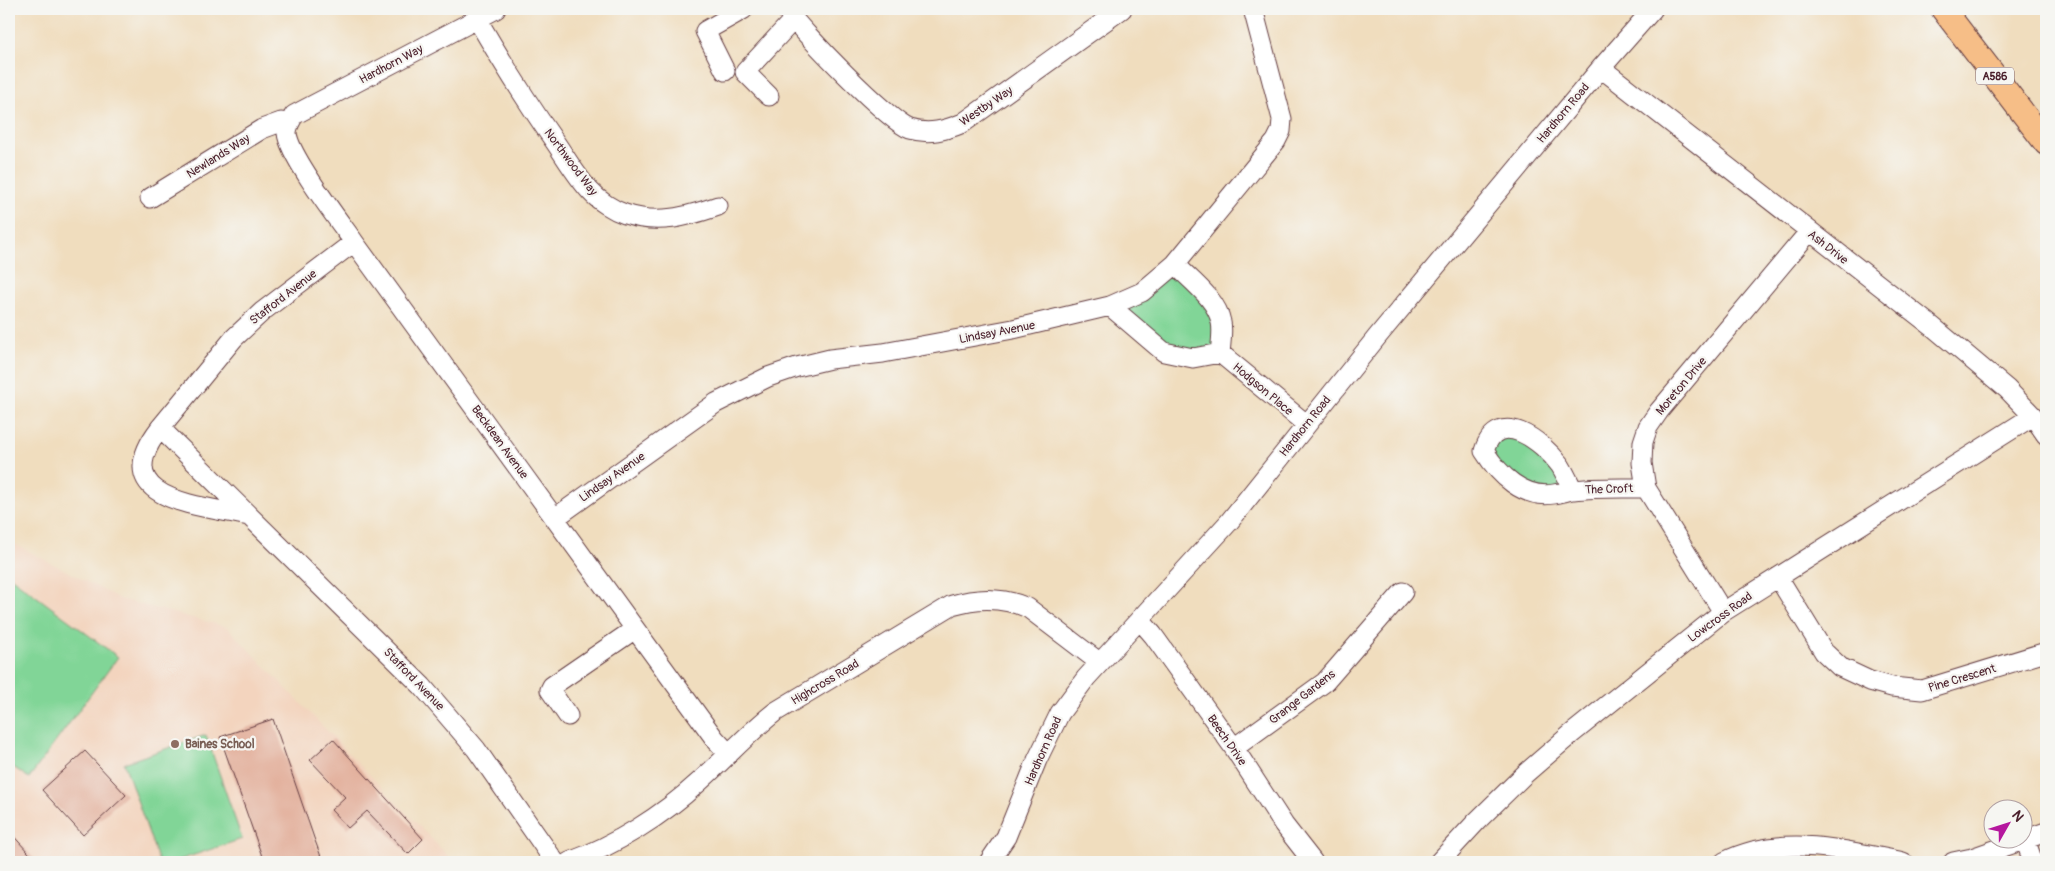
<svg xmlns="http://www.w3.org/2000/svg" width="2055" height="871" font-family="Pangolin,sans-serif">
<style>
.built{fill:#f3d4be}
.green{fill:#81d597;stroke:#667a61}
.building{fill:#e2ae9a}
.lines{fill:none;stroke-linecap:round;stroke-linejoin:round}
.minor-casing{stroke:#633c41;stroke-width:21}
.major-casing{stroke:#633c41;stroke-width:26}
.minor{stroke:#fff;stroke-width:19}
.major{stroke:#f6be87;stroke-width:24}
.education-dot{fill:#8d6e63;stroke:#f6f6f2;stroke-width:2}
.labels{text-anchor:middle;stroke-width:4.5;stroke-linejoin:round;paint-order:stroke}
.shield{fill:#f6f6f2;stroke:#7e6067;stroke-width:1}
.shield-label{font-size:11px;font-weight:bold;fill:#4a1f2b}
.street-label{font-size:12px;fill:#4a1f2b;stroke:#f6f6f2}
.education-label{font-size:12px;font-weight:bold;fill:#785e54;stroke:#f6f6f2;text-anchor:start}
</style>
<rect width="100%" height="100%" fill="#f6f6f2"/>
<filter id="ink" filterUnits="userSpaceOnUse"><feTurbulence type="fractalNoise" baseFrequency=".02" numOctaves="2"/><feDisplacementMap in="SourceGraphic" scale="10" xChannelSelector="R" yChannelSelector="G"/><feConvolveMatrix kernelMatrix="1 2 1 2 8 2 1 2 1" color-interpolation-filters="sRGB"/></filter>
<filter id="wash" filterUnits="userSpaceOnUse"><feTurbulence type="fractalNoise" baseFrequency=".0096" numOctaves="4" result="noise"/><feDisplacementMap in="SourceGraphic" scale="20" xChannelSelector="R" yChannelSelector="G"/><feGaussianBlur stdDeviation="1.12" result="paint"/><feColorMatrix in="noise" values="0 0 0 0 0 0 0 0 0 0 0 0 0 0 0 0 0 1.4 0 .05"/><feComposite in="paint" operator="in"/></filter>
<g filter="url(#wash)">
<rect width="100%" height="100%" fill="#f0ddbe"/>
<path class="built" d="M9 541 120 599 227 627 454 862H9Z
M2046 844V862H1990Z"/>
<path class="green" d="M1175 264 1212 303 1220 353 1183 357 1110 306Z
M1516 428 1573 490 1553 495 1502 476 1488 437Z
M9 576 118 657 29 778 9 764Z
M206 735 242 839 173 862H159L124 763Z"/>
<g id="blocks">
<path class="building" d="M273 719 314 838 323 862H264L220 737Z
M333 739 423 839 408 854 367 811 348 828 331 810 345 797 310 760Z
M85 751 126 795 83 835 42 790Z
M9 831 37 862H9Z"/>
</g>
</g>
<g filter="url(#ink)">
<use href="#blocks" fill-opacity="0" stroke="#633c41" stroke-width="1"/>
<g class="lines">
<g class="minor-casing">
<path id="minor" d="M496 9 294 115C291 121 287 126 287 133 289 156 339 221 354 242L715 739 728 753
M786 9C800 30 889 122 910 129 929 135 946 130 963 123L1122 9
M477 19C502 62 527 102 555 142 566 158 577 177 590 191 599 201 613 210 625 214 658 225 686 217 718 206
M1601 68 1933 327 2007 389 2033 416 2046 435
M725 71 705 31 744 9
M769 96 745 72 793 20
M150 198 262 129 281 122 289 124
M354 242 263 311 234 338 160 428 422 686 476 749 555 862
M1175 264C1190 280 1217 299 1221 322 1223 331 1221 343 1220 353
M1110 306 1164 352 1193 358 1220 353 1306 424
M160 428C104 501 200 505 249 516
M1573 490C1569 482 1565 473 1560 465 1542 441 1498 406 1484 451 1499 475 1523 499 1554 494 1561 493 1567 491 1573 490 1597 487 1622 488 1646 488
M555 518 716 403 768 377 797 367 830 359 883 353 1013 329 1110 306 1142 292 1175 264 1276 141 1281 131 1282 119 1253 9
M1778 577 1824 652 1840 667 1870 681 1892 687 1922 690 2046 652
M1723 612 1646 488 1642 463 1643 442 1648 427 1659 411 1809 232
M1140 620 1153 635 1234 748 1284 825 1313 862
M568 716 550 690 552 686 635 629
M1234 748 1325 682 1403 592
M2025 839 2033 862
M569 862C616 845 662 816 699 782 725 759 748 733 775 712L952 605C978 597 1003 597 1028 608L1099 662
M989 862 1006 837 1037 760 1060 713 1086 678 1229 522 1377 337 1601 68 1653 9
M1439 862 1477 821 1526 773 1570 735 1723 612 2033 416
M1724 862C1781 833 1844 850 1903 862
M1953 862 1972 858 2046 832"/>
</g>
<g class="major-casing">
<path id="major" d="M1943 9 2046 143"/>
</g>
<use href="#minor" class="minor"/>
<use href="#major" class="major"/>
</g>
</g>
<circle class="education-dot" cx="175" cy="744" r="5"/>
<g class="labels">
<rect class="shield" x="1976" y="67.5" width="38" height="17" rx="4"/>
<g class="shield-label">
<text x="1995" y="80">A586</text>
</g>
<g class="street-label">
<text transform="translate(391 64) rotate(-28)" y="4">Hardhorn Way</text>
<text transform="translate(986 106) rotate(-34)" y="4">Westby Way</text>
<text transform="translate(1563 113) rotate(-50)" y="4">Hardhorn Road</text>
<text transform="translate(218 156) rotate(-32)" y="4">Newlands Way</text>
<text transform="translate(571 162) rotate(53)" y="4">Northwood Way</text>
<text transform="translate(1828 247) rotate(38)" y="4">Ash Drive</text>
<text transform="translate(283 297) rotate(-38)" y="4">Stafford Avenue</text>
<text transform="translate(997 332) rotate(-11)" y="4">Lindsay Avenue</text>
<text transform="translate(1681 386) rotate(-50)" y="4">Moreton Drive</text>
<text transform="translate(1263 389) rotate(40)" y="4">Hodgson Place</text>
<text transform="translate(1305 426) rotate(-51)" y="4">Hardhorn Road</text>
<text transform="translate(500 442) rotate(54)" y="4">Beckdean Avenue</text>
<text transform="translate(612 477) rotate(-35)" y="4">Lindsay Avenue</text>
<text transform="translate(1609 489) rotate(-2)" y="4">The Croft</text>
<text transform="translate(1720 617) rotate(-36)" y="4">Lowcross Road</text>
<text transform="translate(1962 678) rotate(-17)" y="4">Pine Crescent</text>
<text transform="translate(414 679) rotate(46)" y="4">Stafford Avenue</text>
<text transform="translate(825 682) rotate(-31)" y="4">Highcross Road</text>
<text transform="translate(1302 697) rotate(-38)" y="4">Grange Gardens</text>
<text transform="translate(1227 740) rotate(55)" y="4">Beech Drive</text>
<text transform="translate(1043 751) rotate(-66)" y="4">Hardhorn Road</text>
</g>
<g class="education-label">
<text x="185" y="748">Baines School</text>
</g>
</g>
<rect width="2055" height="871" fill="none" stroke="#f6f6f2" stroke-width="30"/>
<g transform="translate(2008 824) rotate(51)"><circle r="24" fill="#f6f6f2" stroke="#b1a0a2"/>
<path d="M0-4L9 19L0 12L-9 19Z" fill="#b5179e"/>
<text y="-8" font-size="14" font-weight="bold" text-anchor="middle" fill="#4a1f2b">N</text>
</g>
</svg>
